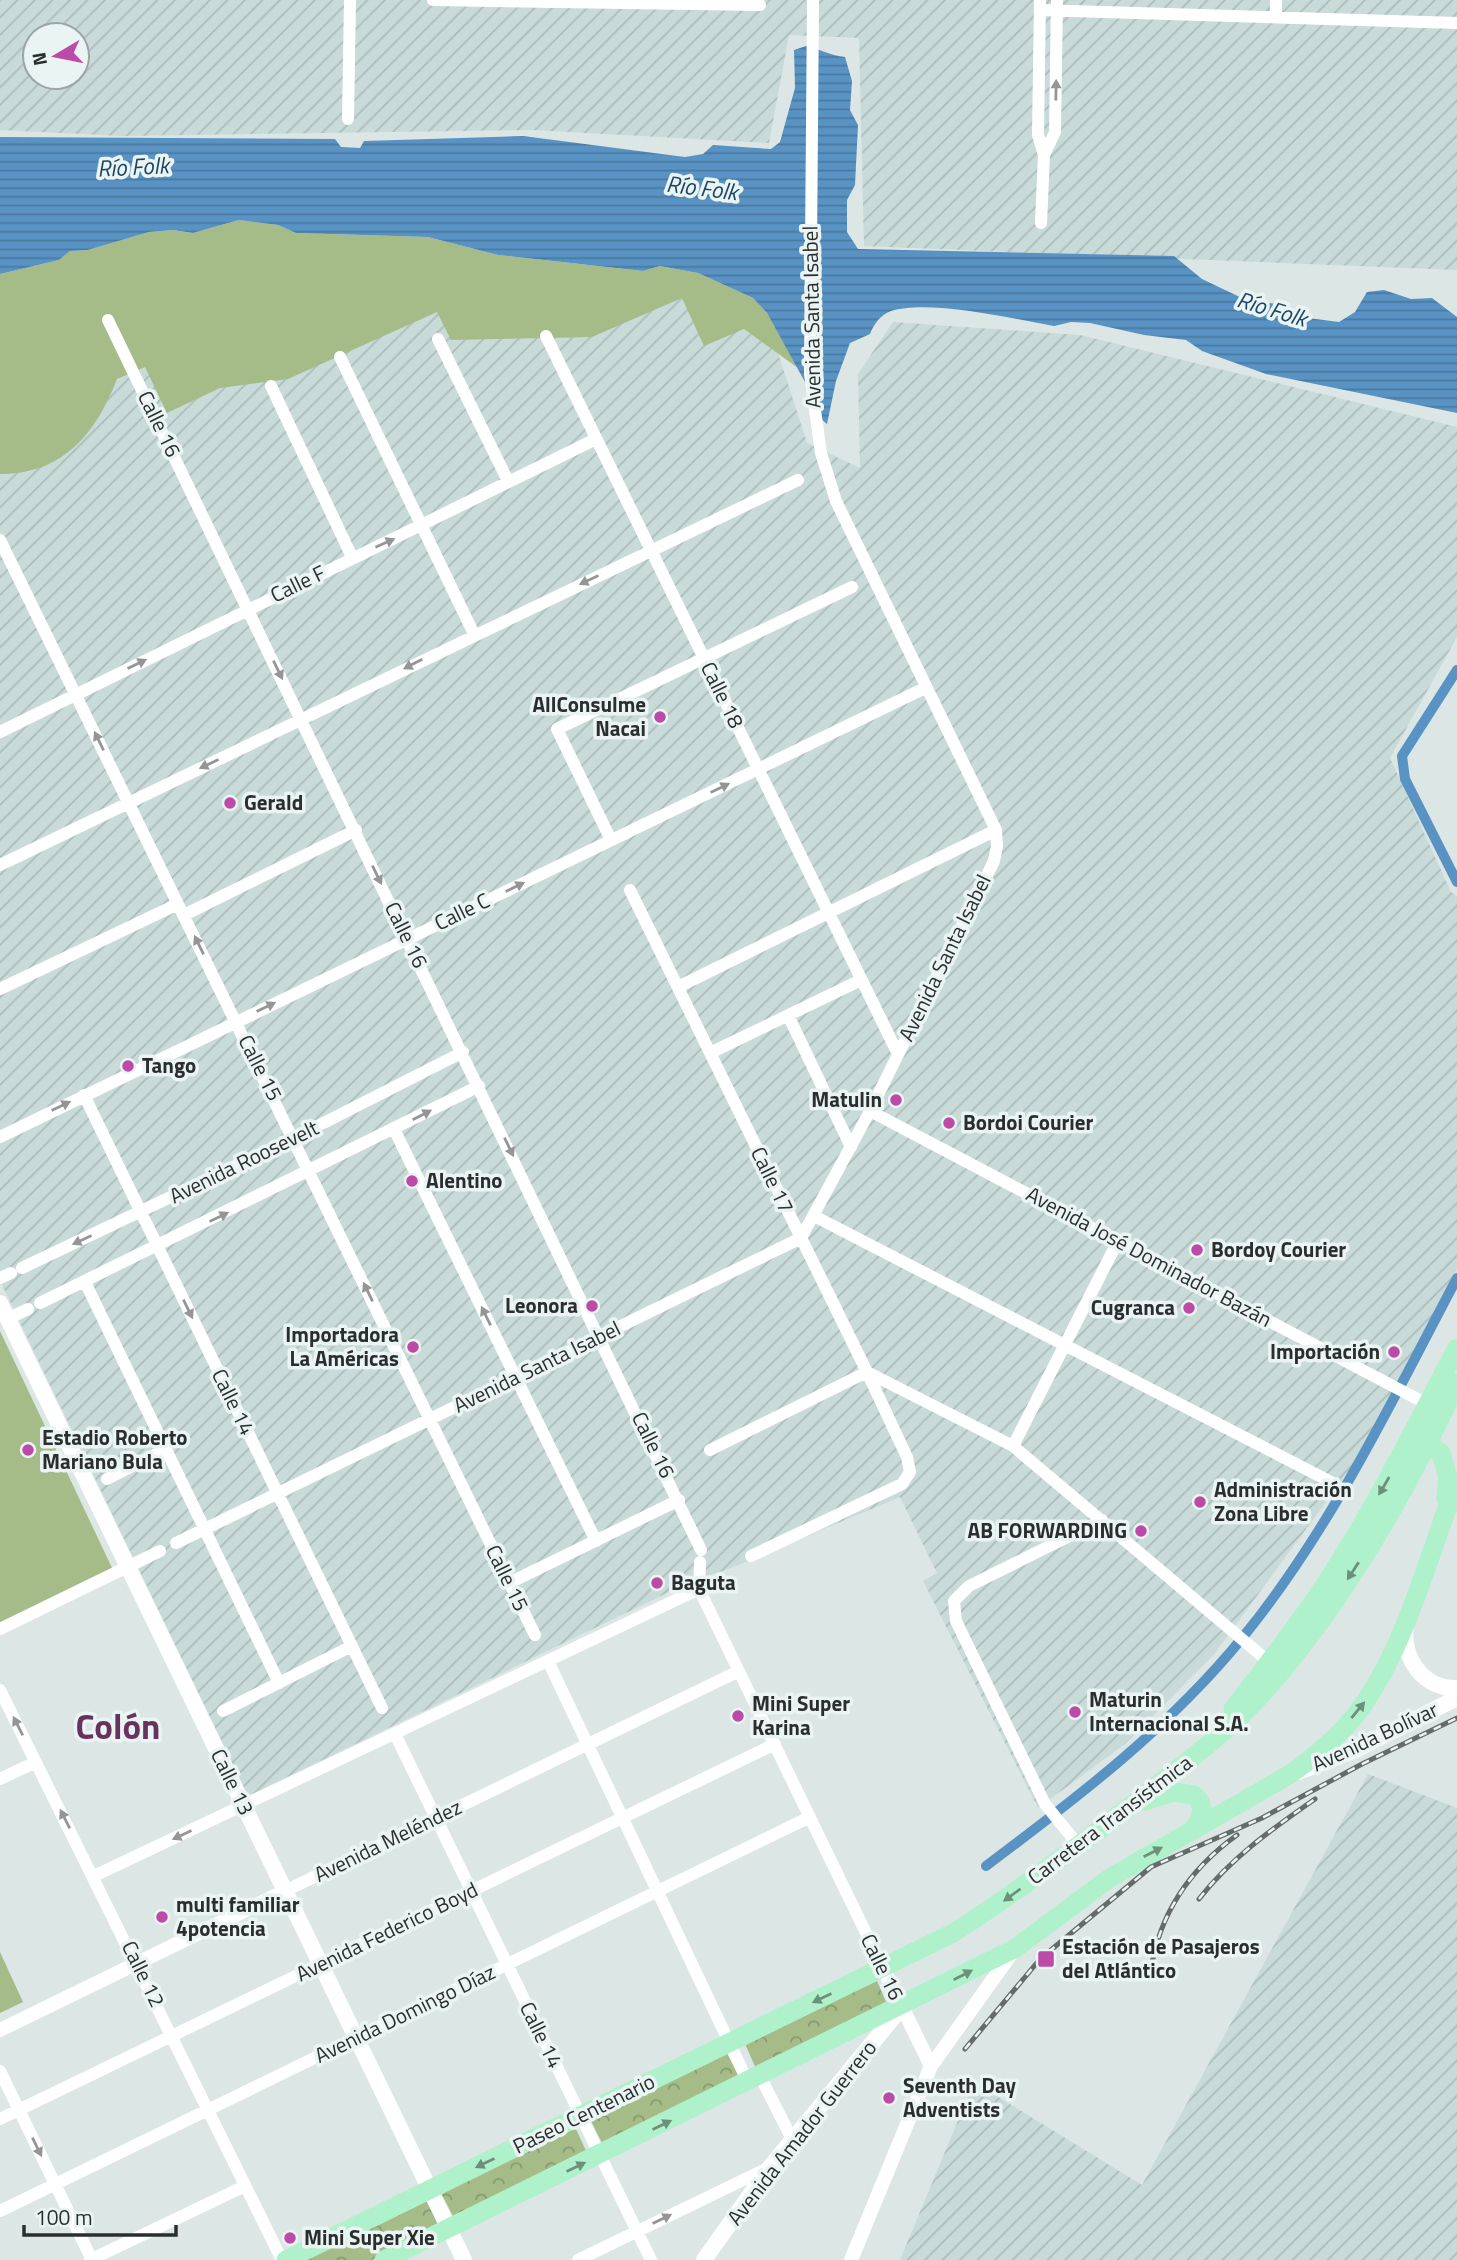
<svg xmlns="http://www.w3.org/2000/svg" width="1457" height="2260" font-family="'Titillium Web',sans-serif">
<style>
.industrial{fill:url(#industrial-furrows);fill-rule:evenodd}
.grass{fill:#a5bc88}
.park{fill:url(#park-crowns)}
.water{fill:url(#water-rules)}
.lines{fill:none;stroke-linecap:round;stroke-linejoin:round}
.canal{stroke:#5993c4;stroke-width:10}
.minor{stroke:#fff;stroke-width:12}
.tertiary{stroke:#fff;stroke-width:14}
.secondary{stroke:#fff;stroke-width:16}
.primary{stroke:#aff1cb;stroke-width:19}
.rail-casing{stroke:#656b6b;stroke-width:5}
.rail{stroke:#eaf4f2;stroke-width:2.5;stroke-dasharray:8;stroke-linecap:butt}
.oneway{fill:#949696}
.oneway2{fill:#6c907c}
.poi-dot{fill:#bb4ba7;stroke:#eaf4f2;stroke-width:2.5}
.labels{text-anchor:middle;stroke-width:7;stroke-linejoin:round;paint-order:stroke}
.street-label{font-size:21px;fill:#2a2e2e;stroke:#eaf4f2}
.poi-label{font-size:21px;font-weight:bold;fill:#2a2e2e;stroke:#eaf4f2;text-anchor:start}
.water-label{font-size:23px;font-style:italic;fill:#1c4669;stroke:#eaf4f2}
.town-label{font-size:35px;font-weight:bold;fill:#68315e;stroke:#eaf4f2}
</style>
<defs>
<pattern id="industrial-furrows" width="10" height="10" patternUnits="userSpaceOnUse" patternTransform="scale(1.75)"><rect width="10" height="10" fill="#c8dbd8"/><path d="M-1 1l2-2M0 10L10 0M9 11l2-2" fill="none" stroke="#acbcba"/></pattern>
<pattern id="park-crowns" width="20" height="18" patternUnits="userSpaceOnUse" patternTransform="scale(1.75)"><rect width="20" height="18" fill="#a5bc88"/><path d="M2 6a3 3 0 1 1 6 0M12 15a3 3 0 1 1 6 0" fill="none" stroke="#879970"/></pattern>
<pattern id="water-rules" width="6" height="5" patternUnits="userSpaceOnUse" patternTransform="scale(1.75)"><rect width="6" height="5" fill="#5993c4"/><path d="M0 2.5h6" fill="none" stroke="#4a78a0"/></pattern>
</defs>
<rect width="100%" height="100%" fill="#dce6e5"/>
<path class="industrial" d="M0 0H1457V270L864 246 859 38 789 35 769 143 533 130 122 136 0 130ZM35 35H77V77H35Z
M683 288 772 334 807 443 860 468 858 374 893 322 1080 335 1457 427V637L1390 758 1451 892 1457 896V1269L1362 1453 1215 1653 1125 1744 1038 1808 923 1581 937 1573 900 1497 731 1568 692 1581 248 1796 0 1281V310Z
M1368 1774 1457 1808V2260H900L974 2082 1142 2185Z"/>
<path class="grass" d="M239 220 278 225 296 233 428 237 498 255 643 271 660 266 698 273 753 298 767 313 798 368 744 329 704 346 682 298 592 337 451 340 437 312 288 379 220 388 167 413 145 367 117 379C96 433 64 474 0 474V274L59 260 70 251 88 250 149 232 173 230 193 233Z
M0 1331 113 1570 0 1623Z
M0 1952 23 2002 0 2013Z"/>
<path class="park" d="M877 1981 890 2011 758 2073 745 2044Z
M726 2051 741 2081 604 2147 589 2117Z
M574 2125 588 2155 455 2220 440 2191Z
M425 2197 440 2227 372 2260H297Z"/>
<path class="water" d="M806 46C820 49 831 56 845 57L852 81 850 110 858 125 855 185 847 200V232L858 249 1174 256 1202 279 1244 299 1282 305 1308 318 1339 322 1355 312 1367 292 1384 290 1411 299 1432 298 1457 317V413L1266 374 1202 351 1186 340 1144 335 1090 323 1071 322 1054 326C1014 319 929 299 891 311 880 315 874 324 870 334L850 343 836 381 827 424 820 418 805 382 767 313 753 298 698 273 660 266 643 271 498 255 428 237 296 233 278 225 239 220 193 233 173 230 149 232 88 250 70 251 59 260 0 274V137L335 139 341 147 360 148 364 141 523 136 685 157 703 154 713 145 771 149 780 142 795 88 794 50Z"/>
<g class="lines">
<path class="canal" d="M1457 670 1402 756 1405 779 1457 882
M986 1866C1078 1797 1170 1727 1243 1637 1331 1529 1392 1401 1457 1278"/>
<path class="minor" d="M433 0 760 5
M1040 0 1038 135 1044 155 1041 223
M1040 10 1457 23
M1276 16V0
M348 119 350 0
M1044 155 1055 132 1057 0
M108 320 701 1550
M546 336 898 1054
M438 339 508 481
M340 357 474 634
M271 386 352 557
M0 540 535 1635
M0 732 596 439
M611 840 557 729 852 587
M0 865 798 480
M630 890 867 1372 907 1457 910 1472 902 1484 751 1556
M184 915 356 830
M678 987 996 830
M0 989 178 904
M788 1015 851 1147
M710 1053 861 980
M84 1095 382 1708
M870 1111 1427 1404
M394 1129 596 1541
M0 1137 925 688
M814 1216 1333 1483
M22 1268 294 1138 463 1052
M0 1278 11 1273
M85 1282 279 1683
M40 1303 479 1086
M7 1319 28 1309
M1013 1446 1118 1241
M710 1450 867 1372 1013 1446 1269 1662
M107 1479 166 1449
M176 1543 801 1238 870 1111 994 861 997 846 996 830 836 501 821 453 810 374 813 0
M700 1562 699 1589 883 1968
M509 1583 679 1500
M0 1629 160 1551
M548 1661 748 2082
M0 1690 282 2260
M223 1711 352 1646
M395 1734 651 2260
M0 1779 36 1762
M1079 1846 1045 1804 956 1621 954 1601 969 1586 1102 1520
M94 1876 699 1589
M285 1891 739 1671
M0 2071 92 2260
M760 2076 793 2141
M0 2119 775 1744
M0 2211 810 1817
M90 2260 245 2186
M578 2260 770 2167"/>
<path class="tertiary" d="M883 1968 931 2066
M0 2030 285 1891
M851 2260 931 2066 1014 1950"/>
<path class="secondary" d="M0 1303 464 2260
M1406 1627C1401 1657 1424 1690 1457 1688
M1298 1772 1355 1750 1457 1698
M704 2260 770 2167 902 2007"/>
<path class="primary" d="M1415 1450 1434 1448 1441 1453 1448 1478 1446 1498
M1233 1709C1263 1670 1294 1631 1322 1589 1373 1513 1414 1429 1457 1348
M1145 1801 1173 1792 1194 1795C1207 1806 1201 1819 1192 1831
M286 2260 953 1933C1022 1889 1087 1840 1151 1790 1190 1759 1230 1730 1263 1693 1344 1602 1406 1493 1457 1383
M384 2260 1014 1949 1110 1878 1292 1773C1318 1754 1347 1730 1365 1702 1409 1637 1428 1555 1457 1482"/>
<g class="rail-casing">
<path id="rail" d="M1199 1899C1231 1858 1272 1829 1315 1799
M1151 1969C1160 1913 1191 1868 1237 1835
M965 2049 1040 1959 1151 1867 1262 1818 1362 1764 1457 1718"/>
</g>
<use href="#rail" class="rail"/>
</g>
<defs><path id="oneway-solid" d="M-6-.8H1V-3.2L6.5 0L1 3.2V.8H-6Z" transform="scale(1.75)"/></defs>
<g class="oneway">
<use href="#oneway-solid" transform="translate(1056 90) rotate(-89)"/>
<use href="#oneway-solid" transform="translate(385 543) rotate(-24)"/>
<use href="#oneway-solid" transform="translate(589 580) rotate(155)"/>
<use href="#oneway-solid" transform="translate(137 664) rotate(-26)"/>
<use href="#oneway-solid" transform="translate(413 664) rotate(153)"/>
<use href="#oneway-solid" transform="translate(278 670) rotate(64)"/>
<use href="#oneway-solid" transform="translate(99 741) rotate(-116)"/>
<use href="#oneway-solid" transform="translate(209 764) rotate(155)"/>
<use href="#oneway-solid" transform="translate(720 788) rotate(-26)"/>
<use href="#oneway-solid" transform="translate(377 875) rotate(64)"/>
<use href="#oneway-solid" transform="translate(515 887) rotate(-26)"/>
<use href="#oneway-solid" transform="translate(199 945) rotate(-116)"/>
<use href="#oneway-solid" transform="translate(266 1007) rotate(-26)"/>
<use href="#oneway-solid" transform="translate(61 1106) rotate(-26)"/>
<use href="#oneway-solid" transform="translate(422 1115) rotate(-27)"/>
<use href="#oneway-solid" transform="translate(509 1147) rotate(64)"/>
<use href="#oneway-solid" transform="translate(219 1217) rotate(-26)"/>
<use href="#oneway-solid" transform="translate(82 1240) rotate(155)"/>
<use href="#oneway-solid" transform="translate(368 1292) rotate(-116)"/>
<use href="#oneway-solid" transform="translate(188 1309) rotate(64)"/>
<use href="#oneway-solid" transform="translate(486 1316) rotate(-116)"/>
<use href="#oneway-solid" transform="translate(18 1726) rotate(-117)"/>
<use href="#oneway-solid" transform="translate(65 1819) rotate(-117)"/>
<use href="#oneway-solid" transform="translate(182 1835) rotate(155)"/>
<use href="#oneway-solid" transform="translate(37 2147) rotate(64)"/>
<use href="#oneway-solid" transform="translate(662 2219) rotate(-26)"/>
</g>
<g class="oneway2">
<use href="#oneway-solid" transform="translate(1384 1486) rotate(120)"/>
<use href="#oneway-solid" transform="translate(1353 1571) rotate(123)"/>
<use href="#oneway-solid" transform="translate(1358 1710) rotate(-51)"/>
<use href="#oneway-solid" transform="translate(1153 1852) rotate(-27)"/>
<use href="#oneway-solid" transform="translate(1012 1895) rotate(144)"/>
<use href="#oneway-solid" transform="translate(963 1975) rotate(-27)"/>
<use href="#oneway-solid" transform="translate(822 1998) rotate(154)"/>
<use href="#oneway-solid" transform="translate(662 2125) rotate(-26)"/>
<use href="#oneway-solid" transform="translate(485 2163) rotate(154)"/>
<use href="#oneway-solid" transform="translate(576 2167) rotate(-26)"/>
</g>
<g class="poi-dot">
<circle cx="660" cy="717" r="7"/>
<circle cx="230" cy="803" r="7"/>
<circle cx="128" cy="1066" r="7"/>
<circle cx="896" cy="1100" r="7"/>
<circle cx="949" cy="1123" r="7"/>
<circle cx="412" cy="1181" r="7"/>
<circle cx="1197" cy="1250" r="7"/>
<circle cx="592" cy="1306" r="7"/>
<circle cx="1189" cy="1308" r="7"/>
<circle cx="413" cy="1347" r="7"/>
<circle cx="1394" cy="1352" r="7"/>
<circle cx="28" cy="1450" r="7"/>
<circle cx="1200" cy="1502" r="7"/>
<circle cx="1141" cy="1531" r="7"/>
<circle cx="657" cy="1583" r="7"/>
<circle cx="1075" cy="1712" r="7"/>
<circle cx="738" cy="1716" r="7"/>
<circle cx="162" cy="1917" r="7"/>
<rect x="1037" y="1950" width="18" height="18" rx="3.5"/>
<circle cx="889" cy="2098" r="7"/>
<circle cx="290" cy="2238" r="7"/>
</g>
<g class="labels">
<g class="street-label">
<text transform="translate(812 317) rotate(-91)" y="7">Avenida Santa Isabel</text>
<text transform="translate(159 424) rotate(64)" y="7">Calle 16</text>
<text transform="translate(298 584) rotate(-26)" y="7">Calle F</text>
<text transform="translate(722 695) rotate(64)" y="7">Calle 18</text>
<text transform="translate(462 912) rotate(-26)" y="7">Calle C</text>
<text transform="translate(406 935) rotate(64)" y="7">Calle 16</text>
<text transform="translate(945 958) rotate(-64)" y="7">Avenida Santa Isabel</text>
<text transform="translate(260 1068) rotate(63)" y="7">Calle 15</text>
<text transform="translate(244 1162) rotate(-26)" y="7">Avenida Roosevelt</text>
<text transform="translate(772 1180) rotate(64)" y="7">Calle 17</text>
<text transform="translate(1149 1257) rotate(28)" y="7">Avenida José Dominador Bazán</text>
<text transform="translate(537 1367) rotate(-26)" y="7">Avenida Santa Isabel</text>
<text transform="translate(233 1402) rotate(64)" y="7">Calle 14</text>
<text transform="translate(653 1445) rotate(64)" y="7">Calle 16</text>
<text transform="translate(507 1578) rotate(64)" y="7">Calle 15</text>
<text transform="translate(1375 1737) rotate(-25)" y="7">Avenida Bolívar</text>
<text transform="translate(232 1782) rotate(64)" y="7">Calle 13</text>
<text transform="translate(1110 1820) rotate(-37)" y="7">Carretera Transístmica</text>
<text transform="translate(388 1841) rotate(-26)" y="7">Avenida Meléndez</text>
<text transform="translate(387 1932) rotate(-26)" y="7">Avenida Federico Boyd</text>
<text transform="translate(882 1967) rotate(64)" y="7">Calle 16</text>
<text transform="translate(143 1974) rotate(64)" y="7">Calle 12</text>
<text transform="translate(405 2014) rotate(-26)" y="7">Avenida Domingo Díaz</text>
<text transform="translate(541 2035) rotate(64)" y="7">Calle 14</text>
<text transform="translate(584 2114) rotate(-26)" y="7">Paseo Centenario</text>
<text transform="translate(802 2133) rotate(-52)" y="7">Avenida Amador Guerrero</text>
</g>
<g class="poi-label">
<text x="646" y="712" text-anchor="end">AllConsulme<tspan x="646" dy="24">Nacai</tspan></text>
<text x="244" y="810">Gerald</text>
<text x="142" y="1073">Tango</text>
<text x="882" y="1107" text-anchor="end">Matulin</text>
<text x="963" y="1130">Bordoi Courier</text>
<text x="426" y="1188">Alentino</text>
<text x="1211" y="1257">Bordoy Courier</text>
<text x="578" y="1313" text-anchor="end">Leonora</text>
<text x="1175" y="1315" text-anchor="end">Cugranca</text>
<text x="399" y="1342" text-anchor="end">Importadora<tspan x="399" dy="24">La Américas</tspan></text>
<text x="1380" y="1359" text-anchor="end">Importación</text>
<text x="42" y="1445">Estadio Roberto<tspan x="42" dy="24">Mariano Bula</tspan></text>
<text x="1214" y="1497">Administración<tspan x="1214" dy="24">Zona Libre</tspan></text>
<text x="1127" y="1538" text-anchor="end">AB FORWARDING</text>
<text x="671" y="1590">Baguta</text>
<text x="1089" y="1707">Maturin<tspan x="1089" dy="24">Internacional S.A.</tspan></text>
<text x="752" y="1711">Mini Super<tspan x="752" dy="24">Karina</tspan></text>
<text x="176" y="1912">multi familiar<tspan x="176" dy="24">4potencia</tspan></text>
<text x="1062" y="1954">Estación de Pasajeros<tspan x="1062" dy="24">del Atlántico</tspan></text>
<text x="903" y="2093">Seventh Day<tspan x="903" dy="24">Adventists</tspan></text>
<text x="304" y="2245">Mini Super Xie</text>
</g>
<g class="water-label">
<text transform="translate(133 167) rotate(-3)" y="8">Río Folk</text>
<text transform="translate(702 188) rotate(7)" y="8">Río Folk</text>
<text transform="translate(1272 309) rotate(17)" y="8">Río Folk</text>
</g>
<g class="town-label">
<text x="118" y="1739">Colón</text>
</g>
</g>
<g transform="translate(56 56) rotate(260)"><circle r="33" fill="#eaf4f2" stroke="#9da5a4" stroke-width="2"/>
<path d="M0-5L12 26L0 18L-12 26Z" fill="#bb4ba7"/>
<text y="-10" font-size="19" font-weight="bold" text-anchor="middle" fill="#2a2e2e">N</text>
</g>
<path d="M24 2225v10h152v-10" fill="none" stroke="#2a2e2e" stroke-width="3.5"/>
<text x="35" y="2225" font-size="21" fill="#2a2e2e" stroke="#eaf4f2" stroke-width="5" paint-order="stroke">100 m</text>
</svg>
